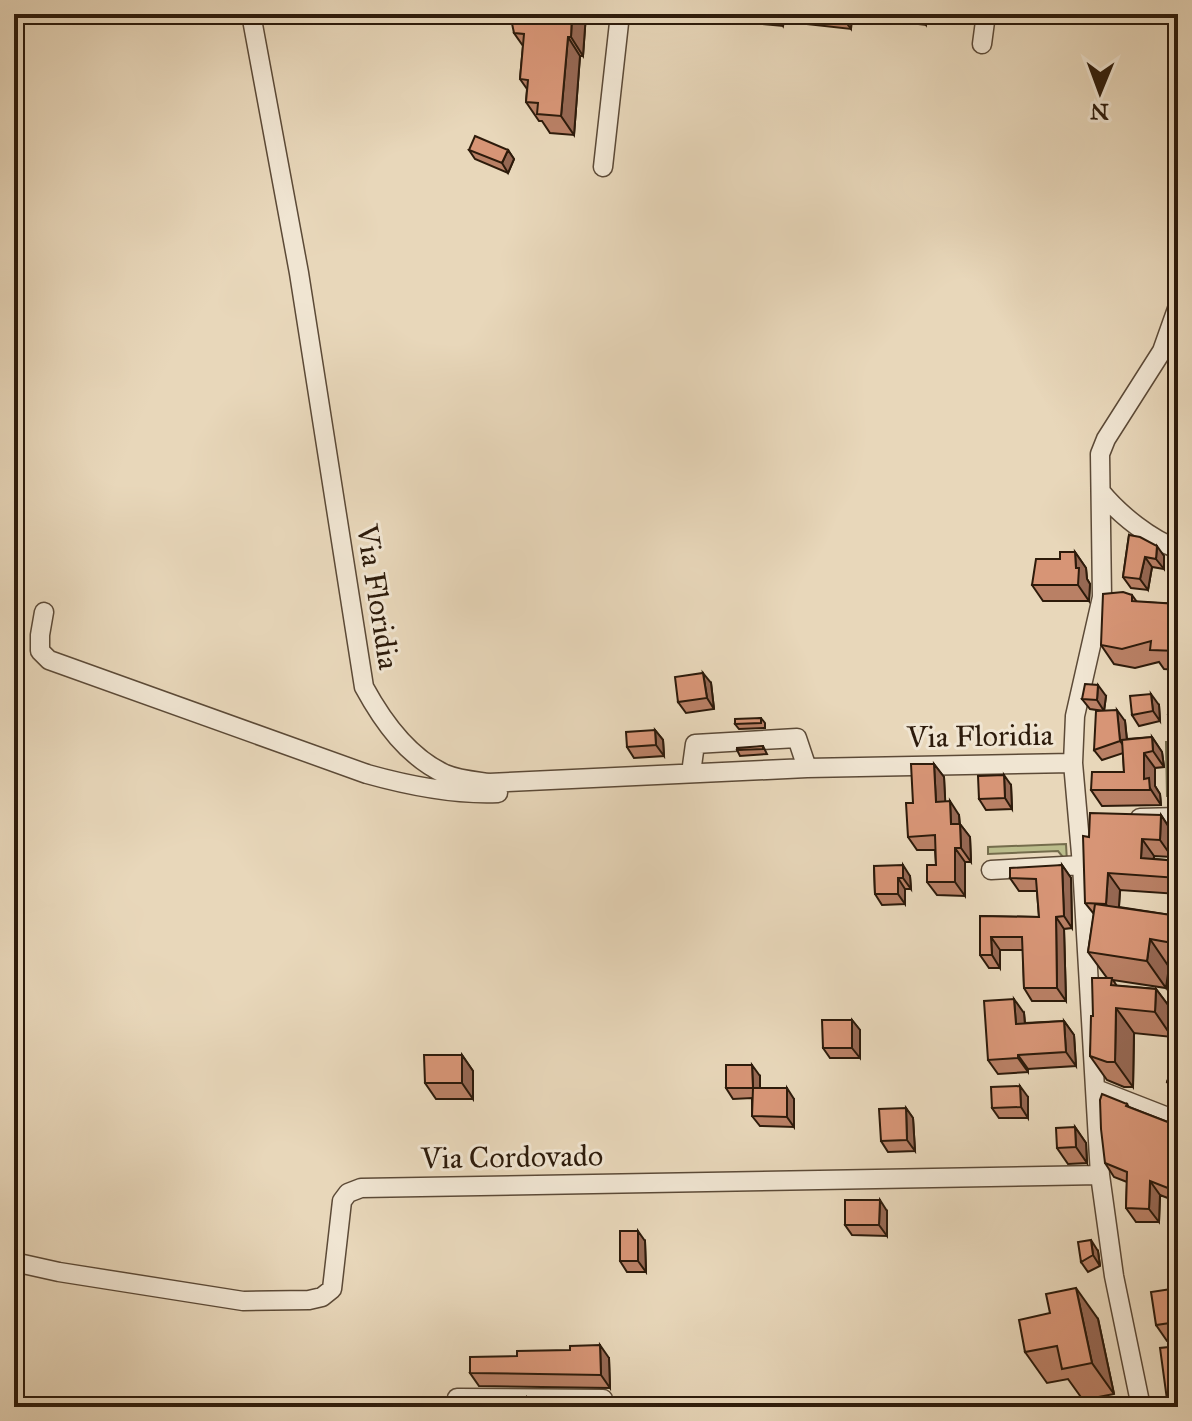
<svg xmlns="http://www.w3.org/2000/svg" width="1192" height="1421" font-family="'IM FELL Great Primer',serif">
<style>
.green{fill:#bbbd8c;stroke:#746c4c;stroke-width:2}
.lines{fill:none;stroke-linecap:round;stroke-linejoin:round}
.minor-casing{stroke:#5c4a37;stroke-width:21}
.minor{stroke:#f0e5d2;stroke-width:18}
.wall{fill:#b98065;stroke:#2d1b0b;stroke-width:2}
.shaded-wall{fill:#966853;stroke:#2d1b0b;stroke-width:2}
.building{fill:#d79576;stroke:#2d1b0b;stroke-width:2}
.labels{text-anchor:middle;stroke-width:6;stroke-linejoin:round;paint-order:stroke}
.street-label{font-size:30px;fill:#2d1b0b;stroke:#f0e5d2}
</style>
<rect width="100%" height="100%" fill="#e8d7ba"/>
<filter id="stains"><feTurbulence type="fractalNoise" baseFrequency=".0025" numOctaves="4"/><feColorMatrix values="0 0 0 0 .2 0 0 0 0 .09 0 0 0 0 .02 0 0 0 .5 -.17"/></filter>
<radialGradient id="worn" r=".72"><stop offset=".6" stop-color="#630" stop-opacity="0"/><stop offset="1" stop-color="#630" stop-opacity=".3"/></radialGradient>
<path class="green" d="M1166 742H1178V796H1167Z
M1066 844 1067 862 1058 851 988 854V847Z"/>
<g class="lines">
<g class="minor-casing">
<path id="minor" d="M251 14 299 273 364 687C383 722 408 757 445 774 459 780 475 781 489 783L807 768 1073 763
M982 44 986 14
M603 167 620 14
M1101 492C1119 514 1151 540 1178 549
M44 612 40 635V651L49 660 367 774C410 786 454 795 498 793
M691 773 695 744 797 738 807 768
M1140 818 1178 817
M991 870 1082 865
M1096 1089 1178 1121
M14 1262 59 1272 243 1301 309 1300 322 1297 332 1289 342 1201 348 1193 361 1188 1100 1175
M457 1407V1398L603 1399 604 1407
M1141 1407 1114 1276 1100 1175 1082 865 1073 763 1075 716 1102 597 1100 454 1106 439 1162 351 1178 306"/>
</g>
<use href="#minor" class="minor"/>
</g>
<path class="wall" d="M354 14H370L356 17Z
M586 14 583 56H580L574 135 550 133 542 121H539L526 102 527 89 520 79 523 46 514 33Z
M728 14H785L783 26 733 21Z
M800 14H852L851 29 807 24Z
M872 14H927L926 25 875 19Z
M469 150H508L514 159 508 173 475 159Z
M1129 535 1164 556V569L1152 567 1148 590 1131 588 1123 577Z
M1075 552 1086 568 1087 579 1090 584 1089 601H1043L1032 585 1060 559Z
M1132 595 1137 602 1178 604V670L1164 669 1159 662 1135 668 1114 664 1101 645Z
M711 683 714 709 686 713 678 702Z
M1106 696 1104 711 1090 709 1082 699Z
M1159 705 1160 721 1139 726 1132 715Z
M761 718 765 723V728L739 729 735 724Z
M1125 721 1127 739 1152 737 1162 752 1164 767 1155 768V786L1160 794 1161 805 1102 806 1091 790 1124 772 1123 753 1102 760 1094 750Z
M655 730 663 740 664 756 634 758 627 747Z
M763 746 767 754 740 756 737 750Z
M934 764 944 777 945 801 959 815 960 824 970 837 971 862H965V896L937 895 927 882 936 865 935 850H917L908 837 913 803Z
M1011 785 1012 809 986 810 979 799Z
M1161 815 1172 832V857L1154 856V859L1178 861V894L1120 890 1119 907 1178 916V968L1169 967 1166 988 1113 980 1117 986 1156 989 1174 1013 1172 1037 1134 1033 1133 1087H1124L1107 1080 1090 1056 1093 1016 1107 978 1088 952 1094 914 1085 903 1089 837Z
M1062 865 1071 878 1072 928 1064 929 1066 1001H1032L1024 988 1023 950H1000V968H989L980 955V916L1039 917 1037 891H1019L1010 878Z
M874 866 910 876 911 889H905V904L882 905 875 894Z
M1024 1013 1025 1023 1064 1021 1074 1035 1076 1066 1028 1069V1072L998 1074 988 1060Z
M852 1020 860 1030V1058H830L823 1048Z
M1178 1053V1097L1167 1082Z
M462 1055 473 1071V1099H436L425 1083Z
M760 1076V1088L794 1099V1127L760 1126 752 1116V1098L733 1099 726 1088Z
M1028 1097V1118H999L992 1108Z
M1127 1104 1129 1107 1178 1126V1202L1160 1195 1159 1222H1136L1126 1208 1127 1182 1114 1177 1105 1163Z
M906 1108 913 1118 915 1151 888 1152 881 1141Z
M1075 1127 1086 1143 1087 1163 1068 1164 1057 1148Z
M887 1211V1236L852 1235 845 1225Z
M645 1241 646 1272H627L620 1261Z
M1098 1251 1100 1266 1088 1272 1081 1262Z
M1178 1288V1339L1167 1341 1156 1325Z
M1098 1319 1114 1394 1083 1400 1068 1379 1047 1383 1025 1352Z
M609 1358 610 1388 479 1386 470 1373Z"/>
<path class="shaded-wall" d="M572 14H586L583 56 571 37Z
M775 14H785L783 26Z
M840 14H852L851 29Z
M918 14H927L926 25Z
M568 37 580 56 574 135 561 116Z
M508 150 514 159 508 173 502 163Z
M1157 546 1164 556V569L1156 559Z
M1075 552 1086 568 1087 579 1090 584 1089 601 1078 585 1076 568Z
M1145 557 1152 567 1148 590 1140 579Z
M703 673 711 683 714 709 707 698Z
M1098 685 1106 696 1104 711 1097 700Z
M1151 694 1159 705 1160 721 1153 711Z
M1117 710 1125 721 1128 752 1120 741Z
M655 730 663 740 664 756 656 745Z
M1152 737 1162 752 1164 767 1153 751Z
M1144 753 1155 768V786L1160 794 1161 805 1144 779Z
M934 764 944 777 946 815 936 802Z
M1004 775 1011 785 1012 809 1005 798Z
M950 801 959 815 960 838 951 824Z
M1161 815 1172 832V857L1160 840Z
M960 824 970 837 971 862 961 848Z
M1142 839 1154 856 1152 874 1141 858Z
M955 848 965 862V896L955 882Z
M903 865 910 876 911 889 903 878Z
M1062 865 1071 878 1072 928 1064 916Z
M1108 873 1120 890 1118 921 1106 904Z
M898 878 905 889V904L898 894Z
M1056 917 1064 929 1066 1001 1057 988Z
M991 937 1000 950V968L992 955Z
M1150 939 1169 967 1166 988 1147 961Z
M1156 989 1174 1013 1172 1037 1155 1012Z
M1014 999 1024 1013 1026 1038 1016 1024Z
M1116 1008 1134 1033 1133 1087 1115 1062Z
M852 1020 860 1030V1058L852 1048Z
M1064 1021 1074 1035 1076 1066 1066 1052Z
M462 1055 473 1071V1099L462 1083Z
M1018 1055 1028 1069V1072L1018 1058Z
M752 1065 760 1076V1098L753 1088Z
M1020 1086 1028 1097V1118L1021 1107Z
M787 1088 794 1099V1127L787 1117Z
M906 1108 913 1118 915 1151 907 1140Z
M1075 1127 1086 1143 1087 1163 1076 1147Z
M1150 1181 1160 1195 1159 1222 1149 1209Z
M880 1200 887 1211V1236L879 1225Z
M638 1231 645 1241 646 1272 638 1261Z
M1091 1240 1098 1251 1100 1266 1093 1255Z
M1076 1288 1098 1319 1114 1394 1092 1363Z
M600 1345 609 1358 610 1388 601 1375Z
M527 1398 533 1407H527Z"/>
<path class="building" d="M510 14H572L571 37H568L561 116 537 114 538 103 526 102 528 80 520 79 524 34 514 33Z
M475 136 508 150 502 163 469 150Z
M1129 535 1140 537 1157 546 1156 559 1145 557 1140 579 1123 577Z
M1060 552H1075L1076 568H1079L1078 585H1032L1036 559H1060Z
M1123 592 1132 595V601L1178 604V651L1150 650 1151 641 1122 649 1101 645 1103 594Z
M703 673 707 698 678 702 675 677Z
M1085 684 1098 685 1097 700 1082 699Z
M1151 694 1153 711 1132 715 1130 696Z
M1117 710 1120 741 1094 750 1096 711Z
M1178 711V725L1173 726 1168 715Z
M761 718V723L735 724V719Z
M655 730 656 745 627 747 626 732Z
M1152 737 1153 751 1144 753V779L1149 778 1150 790H1091L1092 772H1124L1122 740Z
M763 746V749L737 750V748Z
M911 764H934L936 802 950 801 951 824H960L961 848H955V882H927V865H936L935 835 908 837 906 803H913Z
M1004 775 1005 798 979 799 978 776Z
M1090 813 1161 815 1160 840 1142 839 1141 858 1178 861V878L1108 873 1106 904 1085 903 1083 836 1089 837Z
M903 865V878H898V894H875L874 866Z
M1062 865 1064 916 1056 917 1057 988H1024L1022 937H991L992 955H980V916L1039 917 1036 879 1010 878V868Z
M1095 904 1178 916V944L1150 939 1147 961 1088 952Z
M1092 978H1112L1111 985 1156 989 1155 1012 1116 1008 1115 1062H1107L1090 1056 1091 1016H1093Z
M1014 999 1016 1024 1064 1021 1066 1052 1018 1055V1058L988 1060 984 1001Z
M822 1020H852V1048H823Z
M1178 1053V1086L1167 1082Z
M424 1055H462V1083H425Z
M726 1065H752L753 1088H726Z
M1020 1086 1021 1107 992 1108 991 1087Z
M753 1088H787V1117L752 1116Z
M1102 1094 1127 1104 1126 1106 1178 1126V1192L1150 1181 1149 1209 1126 1208 1127 1172 1105 1163 1101 1129 1100 1100Z
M906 1108 907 1140 881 1141 879 1109Z
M1075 1127 1076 1147 1057 1148 1056 1128Z
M845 1200H880L879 1225H845Z
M620 1231H638V1261H620Z
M1091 1240 1093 1255 1081 1262 1078 1242Z
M1076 1288 1092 1363 1062 1369 1057 1346 1025 1352 1019 1320 1050 1313 1046 1294Z
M1178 1288V1315H1176L1177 1322 1156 1325 1151 1292Z
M600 1345 601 1375 470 1373V1357L517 1356V1351L570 1350V1346Z
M1178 1346V1407H1168L1160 1348Z
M486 1398H527V1407H486Z
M616 1398 647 1400 646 1407H615Z"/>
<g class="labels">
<g class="street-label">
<text transform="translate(378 597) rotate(81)" y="10">Via Floridia</text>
<text transform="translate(980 736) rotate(-1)" y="10">Via Floridia</text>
<text transform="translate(512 1157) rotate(-1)" y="10">Via Cordovado</text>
</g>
</g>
<rect width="1192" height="1421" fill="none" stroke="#e8d7ba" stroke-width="48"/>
<rect x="16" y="16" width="1160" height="1389" fill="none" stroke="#2d1b0b" stroke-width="4"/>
<rect x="24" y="24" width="1144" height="1373" fill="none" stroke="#2d1b0b" stroke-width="2"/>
<g transform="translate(1100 92) rotate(181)" stroke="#f0e5d2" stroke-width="6" paint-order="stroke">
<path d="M0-6L14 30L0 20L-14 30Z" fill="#2d1b0b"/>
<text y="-12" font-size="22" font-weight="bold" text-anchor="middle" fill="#2d1b0b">N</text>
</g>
<rect width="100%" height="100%" filter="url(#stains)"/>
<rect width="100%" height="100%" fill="url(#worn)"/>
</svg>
